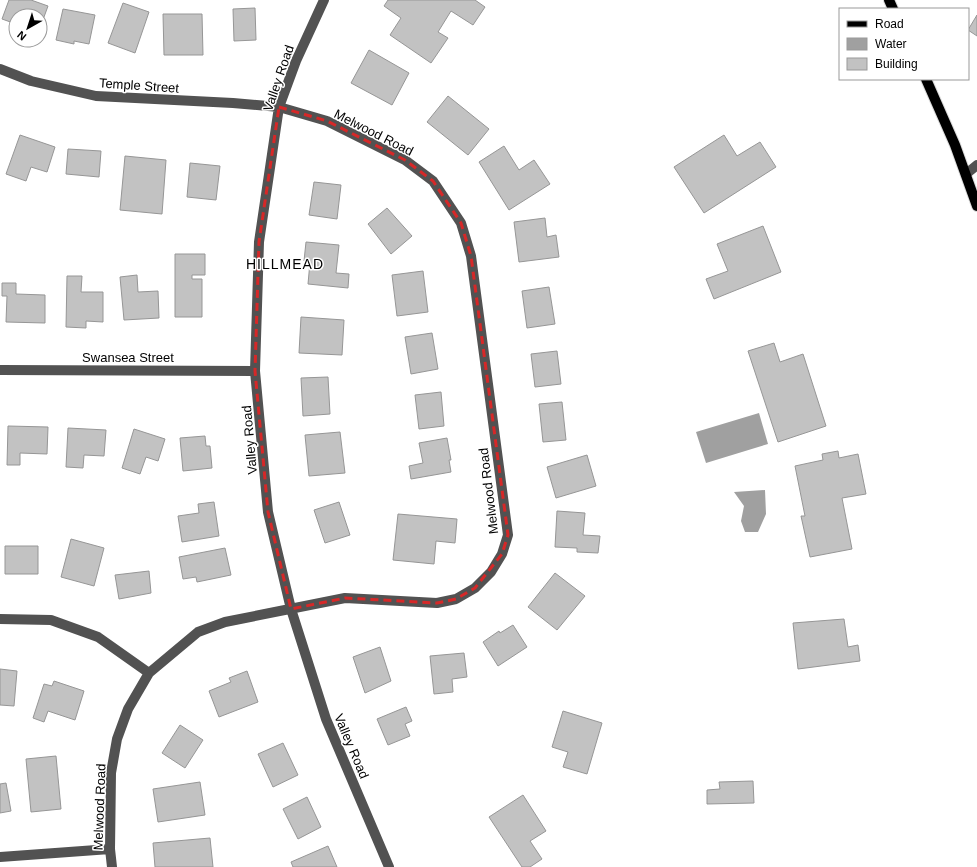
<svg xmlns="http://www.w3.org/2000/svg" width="977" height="867" font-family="Arial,sans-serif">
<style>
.water{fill:#a0a0a0}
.building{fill:#c2c2c2;stroke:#969696}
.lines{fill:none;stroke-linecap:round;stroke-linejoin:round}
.major-casing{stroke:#dbdbdb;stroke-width:12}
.minor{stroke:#525252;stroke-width:10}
.major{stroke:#000;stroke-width:10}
.marked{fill:none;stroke:#d62828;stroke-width:3;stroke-dasharray:8 5;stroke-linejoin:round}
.labels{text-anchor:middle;stroke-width:3;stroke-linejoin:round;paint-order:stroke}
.street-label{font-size:13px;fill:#000;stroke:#fff}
.neighbourhood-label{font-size:14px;letter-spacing:1px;fill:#000;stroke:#fff}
</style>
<rect width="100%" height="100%" fill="#fff"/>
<path class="water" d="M759 413 768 444 706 463 696 432Z
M765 490 766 514 758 532H745L741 521 744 506 734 492Z"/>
<path class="building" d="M9 0H31L48 6 40 28V16H16V24L2 19Z
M388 0H475L485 7 473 25 451 11 438 32 448 38 431 63 390 35 401 18 384 6Z
M123 3 149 12 135 53 108 43Z
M255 8 256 40 234 41 233 9Z
M63 9 95 15 89 44 74 41V44L56 40Z
M163 14H202L203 55H164Z
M977 15V36L968 30Z
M369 50 409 73 392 105 351 83Z
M448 96 489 129 468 155 427 122Z
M20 135 55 147 47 172 31 167 26 181 6 174Z
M724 135 737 156 760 142 776 167 704 213 674 167Z
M504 146 519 170 534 160 550 184 509 210 479 162Z
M68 149 101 151 99 177 66 174Z
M125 156 166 160 162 214 120 210Z
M190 163 220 166 216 200 187 197Z
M314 182 341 185 337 219 309 215Z
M387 208 412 236 391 254 368 224Z
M545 218 547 237 556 235 559 257 519 262 514 222Z
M763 226 781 272 714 299 706 279 728 271 717 244Z
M306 242 339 245 336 273 349 274 348 288 308 284 310 262 304 261Z
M175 254H205V275H192V279H202V317H175Z
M423 271 428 312 397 316 392 275Z
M137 275 138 292 158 291 159 318 124 320 120 277Z
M67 276H82L81 292H103V322L86 321V328L66 327Z
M2 283H16V294L45 295V323L6 322 7 296H2Z
M549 287 555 324 527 328 522 291Z
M301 317 344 320 342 355 299 353Z
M432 333 438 369 411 374 405 337Z
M774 343 780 362 803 354 826 426 778 442 748 351Z
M557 351 561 384 535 387 531 354Z
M328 377 330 414 303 416 301 378Z
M441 392 444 426 419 429 415 395Z
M562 402 566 440 543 442 539 404Z
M8 426 48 427 47 454 20 453V465H7Z
M68 428 106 430 104 456 84 455 83 468 66 467Z
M134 429 165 439 158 461 146 457 140 474 122 468Z
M340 432 345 473 309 476 305 435Z
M205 436 206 446H210L212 468 183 471 180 438Z
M447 438 451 460H449L451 472 411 479 409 466 423 463 419 443Z
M838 451 839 458 858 454 866 494 842 498 852 549 810 557 801 516H805L795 466 823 460 822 454Z
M587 455 596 486 556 498 547 467Z
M214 502 219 536 182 542 178 516 199 513 198 504Z
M339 502 350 535 325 543 314 510Z
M557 511 585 513 583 535 600 536 598 553 577 552V548L555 547Z
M398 514 457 519 455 543 436 541 434 564 393 560Z
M71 539 104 548 94 586 61 577Z
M5 546H38V574H5Z
M225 548 231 575 197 582 196 577 183 579 179 557Z
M149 571 151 593 119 599 115 575Z
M555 573 585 596 557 630 528 607Z
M844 619 848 647 858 645 860 661 798 669 793 623Z
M513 625 527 647 498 666 483 642 499 631 500 633Z
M380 647 391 681 365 693 353 657Z
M464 653 467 677 452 679 453 692 434 694 430 656Z
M0 669 17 671 14 706 0 705Z
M247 671 258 702 219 717 209 691 231 682 229 678Z
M54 681 84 691 75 720 48 711 44 722 33 718 44 684 52 686Z
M406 707 412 721 405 724 410 736 388 745 377 719Z
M563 711 602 723 587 774 563 767 568 752 552 747Z
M180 725 203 740 185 768 162 753Z
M283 743 298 775 273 787 258 754Z
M56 756 61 809 31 812 26 759Z
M753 781 754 803 707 804V790L720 789 719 782Z
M200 782 205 815 158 822 153 789Z
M6 783 11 811 0 813V784Z
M523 795 546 831 530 841 542 859 530 867H522L489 817Z
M307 797 321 827 298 839 283 809Z
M210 838 213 867H155L153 843Z
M328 846 337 867H293L291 862Z"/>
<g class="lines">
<g class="major-casing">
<path id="major" d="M889 0 893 9
M926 79 955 145 977 206"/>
</g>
<path class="minor" d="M324 0 296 61 279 107 259 242 255 371 268 512 291 609 326 719 389 867
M0 69 31 81 96 96 233 103 279 107 327 121 405 160 433 181 461 223 471 256 508 535 502 554 491 572 475 588 456 599 437 603 345 598 225 622 198 632 149 673 128 709 117 739 111 773 110 849 112 867
M966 174 977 165
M0 370 255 371
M0 619 51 620 98 637 149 673
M0 857 110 849"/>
<use href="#major" class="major"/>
</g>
<path class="marked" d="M279 107 327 121 405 160 433 181 461 223 471 256 508 535 502 554 475 588 456 599 437 603 345 598 291 609 268 512 255 371 259 242Z"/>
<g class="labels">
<g class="street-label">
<text transform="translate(278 78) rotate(-71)" y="5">Valley Road</text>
<text transform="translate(139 85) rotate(4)" y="5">Temple Street</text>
<text transform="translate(374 132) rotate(27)" y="5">Melwood Road</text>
<text x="128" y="362">Swansea Street</text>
<text transform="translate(249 440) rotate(-95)" y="5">Valley Road</text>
<text transform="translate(488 491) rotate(-97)" y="5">Melwood Road</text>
<text transform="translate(352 746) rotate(67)" y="5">Valley Road</text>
<text transform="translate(99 807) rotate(-88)" y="5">Melwood Road</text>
</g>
<g class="neighbourhood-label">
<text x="285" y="269">HILLMEAD</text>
</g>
</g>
<rect x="839" y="8" width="130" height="72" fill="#ffffff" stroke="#999999"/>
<rect x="847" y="21" width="20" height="6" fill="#000000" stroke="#999999"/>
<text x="875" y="28" font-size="12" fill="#000000">Road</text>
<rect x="847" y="38" width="20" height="12" fill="#a0a0a0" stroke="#999999"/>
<text x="875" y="48" font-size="12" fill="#000000">Water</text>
<rect x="847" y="58" width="20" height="12" fill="#c2c2c2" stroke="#999999"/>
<text x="875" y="68" font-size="12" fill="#000000">Building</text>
<g transform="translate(28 28) rotate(219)"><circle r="19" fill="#ffffff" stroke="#999999"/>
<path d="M0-3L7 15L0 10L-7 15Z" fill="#000000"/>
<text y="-6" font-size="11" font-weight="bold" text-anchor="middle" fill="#000000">N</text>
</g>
</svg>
